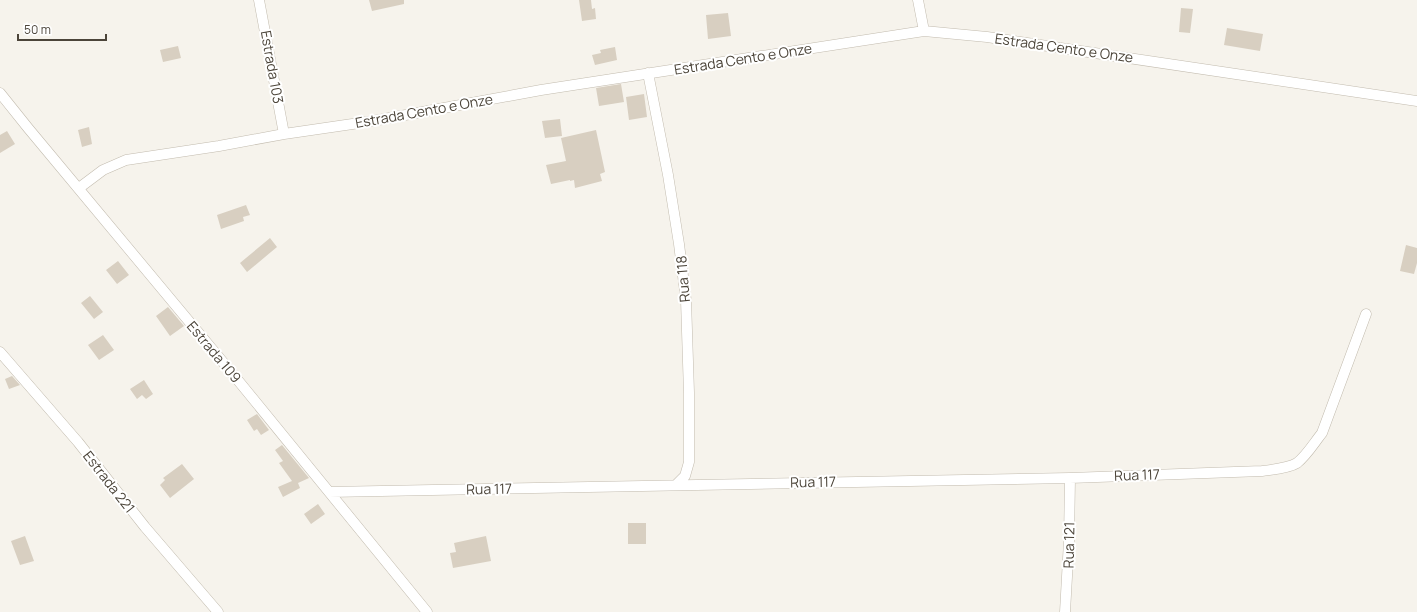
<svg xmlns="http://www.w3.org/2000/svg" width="1417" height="612" font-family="Manrope,sans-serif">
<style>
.building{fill:#d8cfc1}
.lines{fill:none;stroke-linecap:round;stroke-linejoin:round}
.street-casing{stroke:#c2bbae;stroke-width:11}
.street{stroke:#fff;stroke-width:10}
.labels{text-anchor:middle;stroke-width:4;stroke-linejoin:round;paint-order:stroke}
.street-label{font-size:14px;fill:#4b4439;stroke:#fff}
</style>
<rect width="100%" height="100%" fill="#f6f3ec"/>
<path class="building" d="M369 0H404V4L372 11Z
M579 0H591L592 9 595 8 596 19 582 21Z
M1181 8 1193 9 1190 33 1179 32Z
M728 13 731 36 708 39 706 15Z
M1227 28 1263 34 1260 51 1224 45Z
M178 46 181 58 163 62 160 50Z
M615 47 617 60 595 65 592 55 601 53 600 50Z
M621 84 624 102 599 106 596 88Z
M644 94 647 117 629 120 626 97Z
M560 119 562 136 545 138 542 121Z
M89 127 92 144 82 147 78 130Z
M596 130 605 172 600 174 602 181 575 188 574 180 570 181V180L551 184 546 165 566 161 561 138Z
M7 131 15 144 0 153V135Z
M246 205 250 215 243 217 244 221 221 229 217 215Z
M270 238 277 247 247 272 240 263Z
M1406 245 1417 248V263L1414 274 1400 271Z
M118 261 129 275 117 284 106 270Z
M90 296 103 312 94 319 81 303Z
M168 307 184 326 170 336 156 316Z
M103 335 114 350 99 360 88 345Z
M12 376 20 385 9 389 5 379Z
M144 380 153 394 146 399 142 395 137 399 130 389Z
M257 414 269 430 261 435 257 429 254 431 247 420Z
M282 445 309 478 298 483 300 488 283 497 278 487 292 481 279 463 283 461 275 450Z
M182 464 194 479 170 498 160 485 165 480 163 478Z
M318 504 325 514 311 524 304 514Z
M628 523H646V544H628Z
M25 536 34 561 20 565 11 541Z
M486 536 491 561 453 568 450 553 456 552 454 543Z"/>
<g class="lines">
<g class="street-casing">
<path id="street" d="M259 0 284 134
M918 0 924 31
M648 73 668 175 679 244 686 300 689 393V462L685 476 676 485
M0 93 28 128 232 373 427 612
M79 188 103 170 126 160 219 146 284 134 373 121 541 90 924 31 987 37 1417 101
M0 352 78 442 145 527 218 612
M329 492 1070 478 1262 471C1271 470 1289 468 1297 463 1307 455 1314 443 1322 433L1366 314
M1065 612 1069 541 1070 478"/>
</g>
<use href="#street" class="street"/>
</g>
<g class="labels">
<g class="street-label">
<text transform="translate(1064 48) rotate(8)" y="5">Estrada Cento e Onze</text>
<text transform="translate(743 59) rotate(-9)" y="5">Estrada Cento e Onze</text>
<text transform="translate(272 67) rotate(80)" y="5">Estrada 103</text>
<text transform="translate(424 111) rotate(-10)" y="5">Estrada Cento e Onze</text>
<text transform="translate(683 279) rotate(-95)" y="5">Rua 118</text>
<text transform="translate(214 352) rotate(50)" y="5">Estrada 109</text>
<text transform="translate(1137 475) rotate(-2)" y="5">Rua 117</text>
<text transform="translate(109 482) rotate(52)" y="5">Estrada 221</text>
<text transform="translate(813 482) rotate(-1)" y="5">Rua 117</text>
<text transform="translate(489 489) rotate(-1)" y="5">Rua 117</text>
<text transform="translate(1069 545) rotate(-89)" y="5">Rua 121</text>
</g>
</g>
<path d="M18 34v6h88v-6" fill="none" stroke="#4b4439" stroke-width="2"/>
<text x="24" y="34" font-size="12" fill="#4b4439" stroke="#ffffff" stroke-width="3" paint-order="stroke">50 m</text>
</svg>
